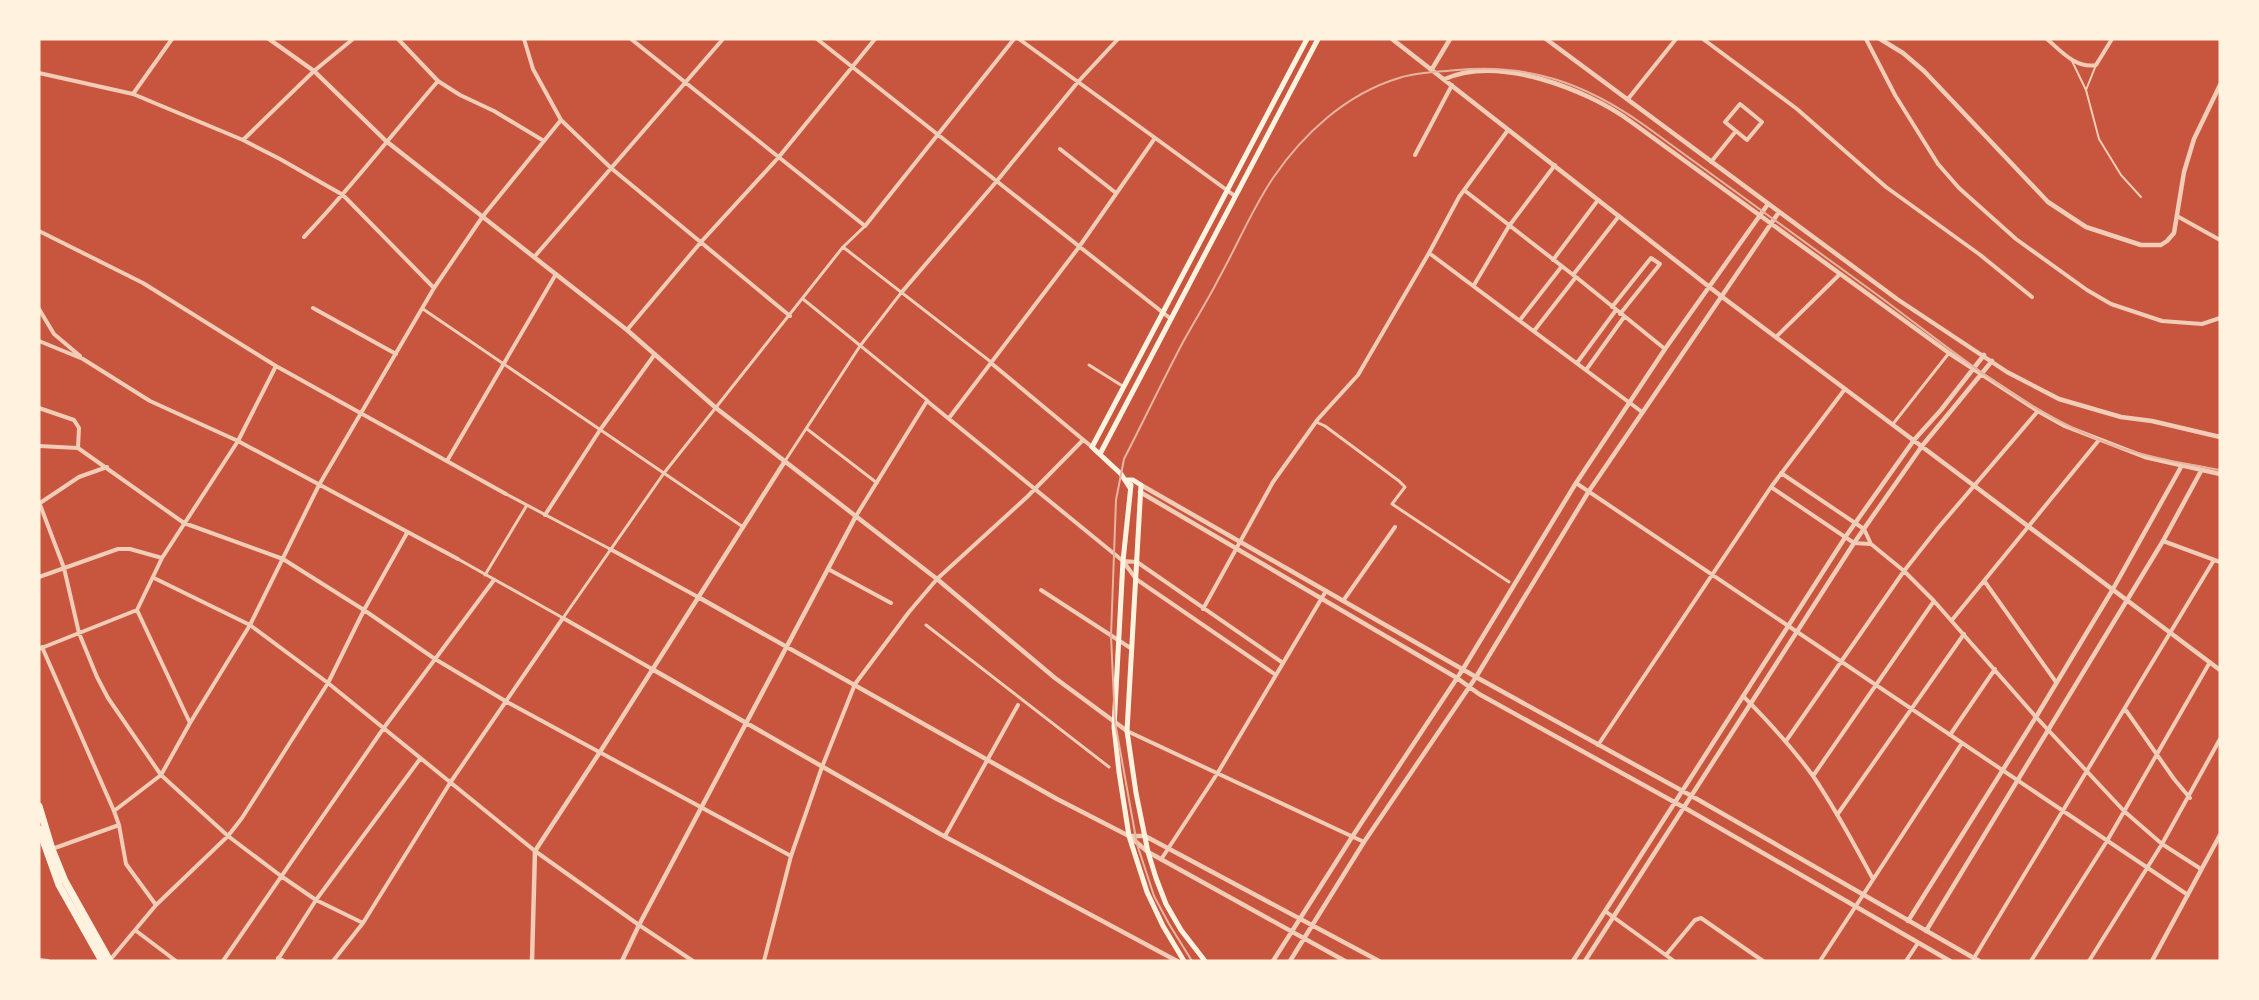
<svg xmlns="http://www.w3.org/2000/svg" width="2259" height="1000" font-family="'Fira Sans Condensed',sans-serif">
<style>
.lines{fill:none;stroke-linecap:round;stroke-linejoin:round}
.service{stroke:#f1ccb7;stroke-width:2}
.pedestrian{stroke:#f1ccb7;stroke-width:3}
.minor{stroke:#f1ccb7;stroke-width:4}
.tertiary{stroke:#f1ccb7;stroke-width:4.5}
.secondary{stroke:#fff3e0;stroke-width:5}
.trunk{stroke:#fff3e0;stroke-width:7}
.rail{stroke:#e9b49f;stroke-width:2}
</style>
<rect width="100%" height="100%" fill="#c8553d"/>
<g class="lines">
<path class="service" d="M2072 61 2086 90 2099 139 2121 175 2141 197
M2086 90 2096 65"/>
<path class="pedestrian" d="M843 247 991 362
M803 299 927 400
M423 309 743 527
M1089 365 1124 387
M1316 422 1325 426 1399 481 1405 487 1392 504 1509 582
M1893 424 1949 353
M807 429 877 483
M785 461 860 346 901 293
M506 494 610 549
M458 559 563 618 664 473 843 247 865 226
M485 575 527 505
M926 625 1109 767"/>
<path class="minor" d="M398 39 438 81 460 95 494 111 544 141
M524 39 533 69 561 120 611 168 790 316
M631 39 865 226 1014 39
M817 39 1171 319
M1019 39 1235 196
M1703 39 1797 109 1886 187 1979 254 2032 297
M1866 39 1895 95 1938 164 1959 188 2016 239 2087 290 2111 304 2162 321 2202 324 2220 318
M2047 39C2061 51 2076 69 2096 65L2112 39
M39 73 133 94 243 140 280 159 343 195 434 288
M133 94 172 39
M1628 99 1676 39
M1740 104 1762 122 1747 140 1725 122Z
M243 140 314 71 353 39
M1060 149 1116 193
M1415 155 1452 85
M1711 162 1736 131
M1464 190 1572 274
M2177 216 2220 240
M39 231 143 283 276 366 506 494
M304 237C351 188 393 133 438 81
M1429 253 1642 412
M535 256 723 39
M1553 260 1598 200
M1573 275 1619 216
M1576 277 1665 349
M1474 285 1509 226 1555 165
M901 293 996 182 1077 83 1118 39
M1612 307 1651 258 1660 264 1620 314
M313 308 396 354
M39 309 54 334 80 356
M1520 320 1562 266
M627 330 701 242 778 158 875 39
M1534 331 1576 277
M1776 337 1840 274
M39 341 83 359 150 401 238 441 458 559
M991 363 1092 447
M1577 363 1616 310
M1586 370 1624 317
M39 408 74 420 79 428 78 448
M949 418 1079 247 1155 138
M39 446 78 448 184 523 283 559 364 610 435 659 507 702 791 856
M447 461 556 274
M1781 473 1864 529 1871 544 1904 571 1934 601 2036 717 2124 811 2162 844 2201 869
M1576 483 2188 895
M1771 487 1854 543 1870 544
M39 502 64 568 79 633 97 677 108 698 161 775 228 836 281 876 316 900 363 923
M40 503 79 477 107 467
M545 515 600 430 655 354
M856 516 927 401 1123 561 1136 579 1276 675
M2163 541 2220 562
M610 549 698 597
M1123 561 1137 562 1283 663
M828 569 891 603
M39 577 118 549H130L162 558
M154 578 250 625 328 683 535 851 639 925 693 961
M1985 582 2056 682
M1041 590 1132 649
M1343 601 1395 527
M1203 609 1273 482 1318 419 1358 375 1429 253 1459 197 1508 130
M137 610 190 723
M1952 620 2099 440
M42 647 114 811 119 825 126 864 156 905
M39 649 137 610 162 558 238 441 276 366
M1743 696C1768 721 1792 747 1813 776 1835 808 1854 844 1873 879
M2125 709 2174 779 2190 798
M1127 731 1364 842
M1950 735 1995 669
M1786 741 1904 571 1938 528 2038 411
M1598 745 1771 487 1845 389
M1813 776 1934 601
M114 811 161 775 190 723 250 625 319 485 434 288 483 216 561 120
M1837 815 1964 634
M945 836 1018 705
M52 849 119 825
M1162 858 1217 774 1326 591
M1605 911 1674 961
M135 930 176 961
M1666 955 1695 920 1701 918 1763 961
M278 958 284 961
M1974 958 2214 560
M39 960 48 961
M110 960 156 905 228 836 242 818 328 683 364 610 407 533
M223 961 383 729 494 580
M277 961 316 900 420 759
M333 961 363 923 450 783 563 618 652 669
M764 961 791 856 822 767 855 684 909 612 937 579 1027 497 1083 440
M1820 961 1962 743
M1906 961 1918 943
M2031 961 2107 841 2210 662
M2089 961 2162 844 2220 739"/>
<path class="tertiary" d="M269 39 314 71 386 141 627 330 716 408 937 579 1055 678 1127 731
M1392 39 1721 296 2220 670
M1546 39 1897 299 2007 372 2059 399 2121 417 2152 421 2220 437
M1880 39 1903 53 1924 71 2048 202 2086 227 2141 245H2161L2167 241 2174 233 2184 172 2194 139 2220 85
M1432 69 1450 39
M1445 79C1498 55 1586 89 1630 121L1949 353 2038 411 2065 426 2145 457 2220 474
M1141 485 1476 677 1697 799 1979 961
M1140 492 1457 678 1479 694 1685 808 1950 961
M698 597 1057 799 1129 836 1148 852 1345 961
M652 669 940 834 1177 961
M1129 836H1145L1379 961
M1908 921 2036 717 2113 589 2181 467
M1926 931 2163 541 2201 471
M532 961 535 851 600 752 785 461
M622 961 639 925 856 516
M1273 961 1352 837 1463 669 1576 483 1665 349 1768 204
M1290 961 1364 842 1476 677 1589 491 1779 212
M1573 961 1846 536 1914 440 1941 410 1984 355
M1585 961 1854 543 1922 446 1992 361
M2152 961 2220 835"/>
<path class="secondary" d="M1100 454 1318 39
M1126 480H1133L1141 485 1127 731 1136 793 1148 852 1156 878 1166 904 1181 930 1205 961
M1131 485 1123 561 1114 727 1119 772 1129 836 1147 892 1163 926 1184 961
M1130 488 1121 474 1092 447 1307 39"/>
<path class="trunk" d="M39 806 52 849 65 881 110 961
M39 829 59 885 102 961"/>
<path class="rail" d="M1192 961 1169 924 1154 896 1137 844 1115 722 1111 636 1116 500 1124 459C1144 420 1163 380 1183 342 1195 320 1208 300 1219 278 1237 246 1252 209 1273 178 1303 134 1346 94 1399 78 1417 72 1438 72 1457 70 1529 63 1586 84 1644 125 1720 181 1796 236 1872 291 1950 348 2026 415 2118 447 2151 458 2186 464 2220 470"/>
</g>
<rect width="2259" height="1000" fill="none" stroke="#fff3e0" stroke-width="81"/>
</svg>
